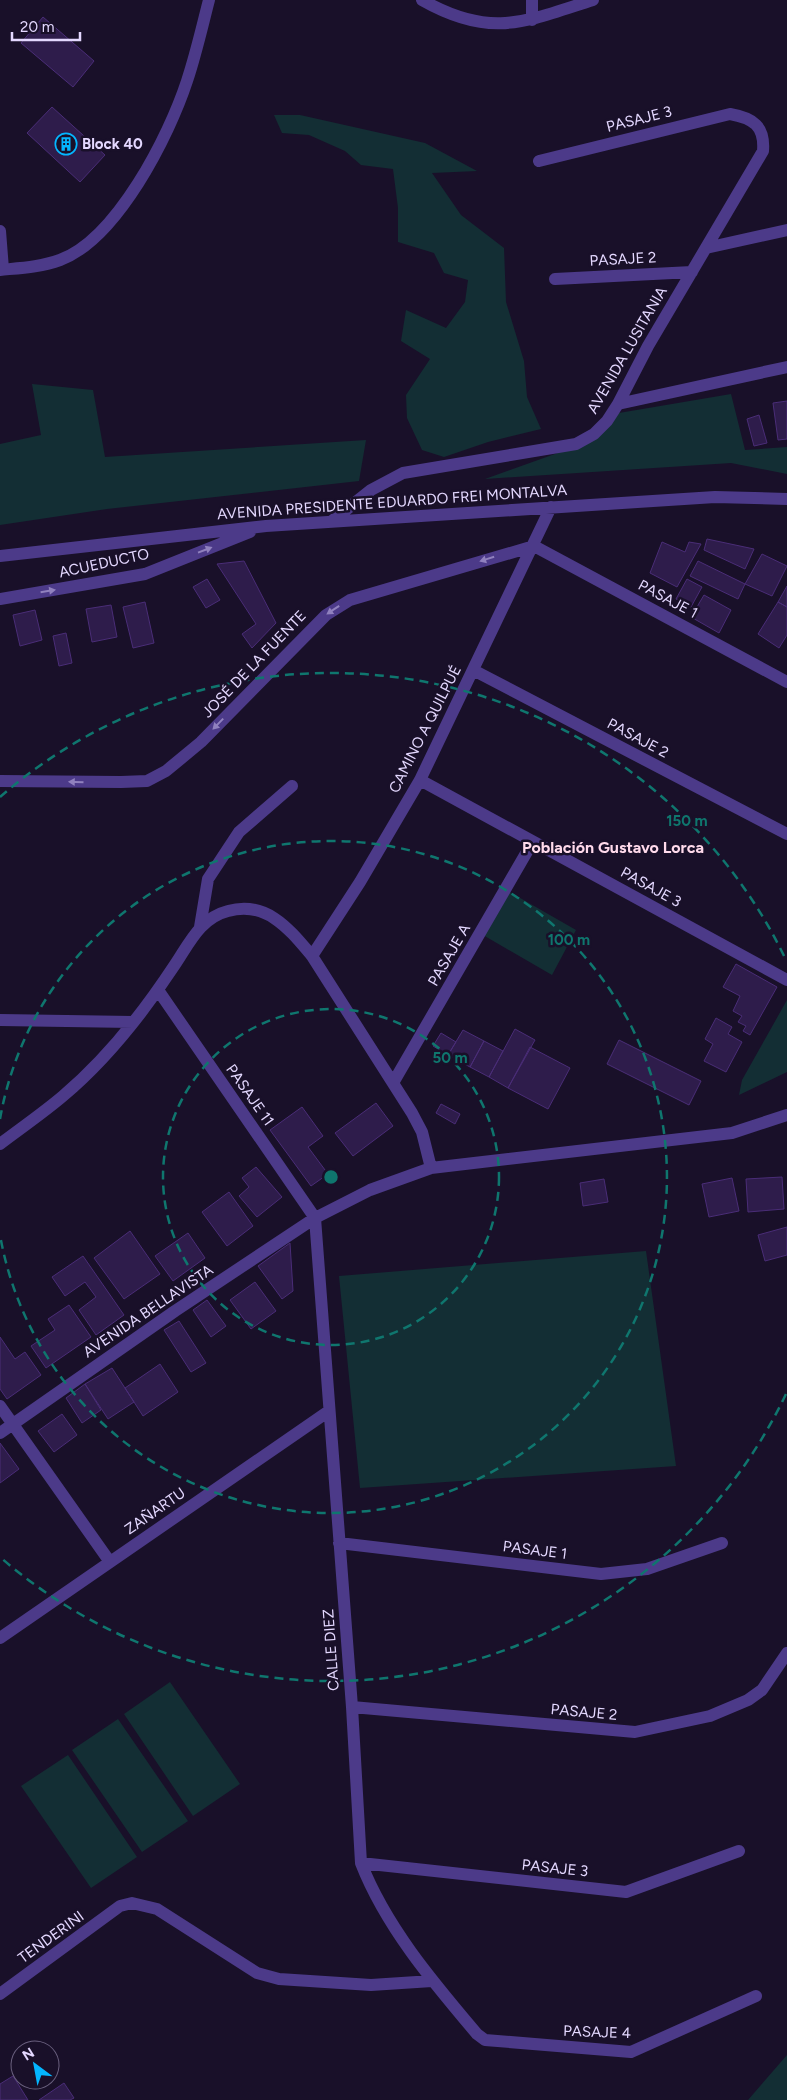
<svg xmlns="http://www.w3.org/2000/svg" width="787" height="2100" font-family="Figtree,sans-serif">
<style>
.green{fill:#132e34}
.building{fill:#2e1c4b;stroke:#4a2d77}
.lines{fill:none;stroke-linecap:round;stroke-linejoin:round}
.minor{stroke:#4c3a89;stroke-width:12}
.oneway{fill:#9081be}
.ring{fill:none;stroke:#0f766e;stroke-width:2.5;stroke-dasharray:9 6}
.labels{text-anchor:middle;stroke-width:5;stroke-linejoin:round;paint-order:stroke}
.street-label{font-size:15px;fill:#e4d8ff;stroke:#191029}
.poi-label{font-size:15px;font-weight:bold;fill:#e4d8ff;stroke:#191029;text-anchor:start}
.neighbourhood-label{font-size:16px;font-weight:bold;fill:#ffdaeb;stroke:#191029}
.centre{fill:#0f766e;stroke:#191029;stroke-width:2.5}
.ring-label{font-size:15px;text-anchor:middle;font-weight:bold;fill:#0f766e;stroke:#191029;stroke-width:5;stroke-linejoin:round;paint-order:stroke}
</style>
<rect width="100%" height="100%" fill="#191029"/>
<path class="green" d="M274 115H300L425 143 477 171 432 173 461 215 504 248 506 302 524 361 527 397 541 429 488 442 444 457 422 450 407 418 406 395 430 359 401 341 406 310 446 328 465 302 468 280 444 273 434 253 398 242V208L393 169 361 165 345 151 309 135 282 133Z
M32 384 93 390 105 457 366 440 359 481 107 509 0 525V444L41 435Z
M731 394 745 450 787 447V474L731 463 485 479 580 445 613 414Z
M508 891 576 930 552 975 483 935Z
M787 1000V1072L739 1095 742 1080Z
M646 1251 676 1466 360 1488 339 1276Z
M170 1682 240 1784 193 1816 124 1714Z
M118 1719 188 1821 142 1852 72 1750Z
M68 1755 137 1857 91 1888 21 1786Z
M787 2055V2100H748Z"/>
<path class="building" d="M43 17 94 61 73 87 21 43Z
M52 107 105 155 80 182 27 133Z
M787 401V439L778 440 773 403Z
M759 415 767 443 754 446 747 419Z
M707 539 754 549 745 569 704 550Z
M662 542 685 552 689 542 701 544 677 587 650 573Z
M762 554 787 566 772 596 745 584Z
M244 561 276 623 252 648 242 634 256 624 217 564Z
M698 561 745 584 738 599 690 576Z
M207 579 220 600 206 608 193 587Z
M687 579 702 587 691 607 676 599Z
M787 586V607L778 602Z
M704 595 731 610 719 633 691 617Z
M145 602 154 643 133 648 123 607Z
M778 602 787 607V635L779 648 758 634Z
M111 605 117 637 92 642 86 609Z
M35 610 42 640 20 646 13 615Z
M66 633 72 663 59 666 53 636Z
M736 964 777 987 750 1035 743 1031 746 1026 738 1022 742 1016 733 1011 740 996 723 987Z
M716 1018 732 1027 728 1034 742 1042 726 1072 704 1061 713 1044 705 1039Z
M515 1029 535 1040 508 1088 489 1077Z
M463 1030 484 1041 470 1067 448 1055Z
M441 1033 456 1042 448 1055 433 1046Z
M619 1040 701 1081 689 1105 607 1064Z
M484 1041 503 1051 489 1077 470 1067Z
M530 1047 570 1068 548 1109 508 1088Z
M376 1103 393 1126 353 1156 335 1133Z
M441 1104 460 1114 455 1124 436 1113Z
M302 1107 323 1136 308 1147 328 1174 311 1186 270 1130Z
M256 1167 282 1197 257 1217 239 1196 249 1187 242 1178Z
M782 1177 784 1209 748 1212 746 1179Z
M732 1178 739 1211 709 1217 702 1184Z
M604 1179 608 1202 583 1206 580 1183Z
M229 1192 253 1226 227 1246 202 1212Z
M787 1227V1255L765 1261 758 1235Z
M130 1231 160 1274 124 1299 94 1258Z
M188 1233 205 1258 173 1281 155 1256Z
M290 1243 293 1291 282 1299 258 1266Z
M83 1256 124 1315 96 1335 79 1310 96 1297 85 1282 65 1296 52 1277Z
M255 1282 276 1311 251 1329 230 1300Z
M207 1300 226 1326 211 1337 193 1310Z
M69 1305 91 1337 46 1368 31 1346 55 1330 48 1319Z
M179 1321 206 1363 191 1372 164 1330Z
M0 1337 15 1359 25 1352 41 1375 7 1399 0 1389Z
M160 1364 178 1392 143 1416 125 1388Z
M112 1368 134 1402 108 1419 85 1384Z
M85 1384 101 1410 82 1423 66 1398Z
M62 1414 77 1435 54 1452 38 1431Z
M0 1443 19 1469 0 1483Z
M13 2076 28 2100H0V2084Z
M64 2083 74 2098 70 2100H39Z"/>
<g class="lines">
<path class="minor" d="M422 0C491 39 524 22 593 0
M532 20V0
M0 231 3 269
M706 248 787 230
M0 270C20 268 41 267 60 260 117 239 169 136 187 81 196 54 202 27 209 0
M555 279 692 272
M618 404 787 367
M332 521 371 490 403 473 576 444 594 434 607 421 618 404 648 346 763 151C765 126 753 118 730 114L539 161
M0 556 266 526 715 497 787 499
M0 599 145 574 250 532
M473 670 787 834
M420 780 787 980
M0 781 121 782 147 781 166 771 201 742 326 615 350 600 534 546 787 682
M200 927 208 879 239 832 292 786
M312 956 412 1113 422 1132 431 1168
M158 990 315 1218
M0 1020 133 1022
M393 1083 532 843
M0 1144C21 1128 43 1113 63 1096 107 1059 143 1013 174 966 189 944 200 918 228 911 267 900 290 930 312 956L360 882 420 780 551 507
M315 1218 352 1707 361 1863C386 1927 433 1982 477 2034L485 2040 631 2052 756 1996
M0 1406 110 1562
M0 1433 175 1311 315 1218 370 1190 431 1168 732 1133 787 1115
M339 1543 601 1574 647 1569 722 1543
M0 1638 329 1411
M352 1707 635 1732 710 1716 748 1700 762 1690 787 1653
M361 1863 626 1892 739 1851
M0 1994 120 1906 132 1903 157 1909 257 1973 279 1979 371 1985 432 1981"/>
</g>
<defs><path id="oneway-solid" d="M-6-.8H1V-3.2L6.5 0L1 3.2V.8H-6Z" transform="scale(1.25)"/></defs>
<g class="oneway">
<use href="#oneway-solid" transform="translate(205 550) rotate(-21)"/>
<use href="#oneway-solid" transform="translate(487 559) rotate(163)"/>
<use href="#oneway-solid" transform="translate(48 591) rotate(-9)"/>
<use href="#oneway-solid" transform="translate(333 610) rotate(146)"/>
<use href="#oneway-solid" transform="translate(218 724) rotate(134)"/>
<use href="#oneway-solid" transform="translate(76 782) rotate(-179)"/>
</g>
<g class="ring">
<circle cx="331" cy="1177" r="168"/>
<path d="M0 1119A336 336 0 1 1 0 1235"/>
<path d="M786 1394A504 504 0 0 1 0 1557M0 797A504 504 0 0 1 786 960"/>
</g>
<defs>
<g id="building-ring" transform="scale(1.125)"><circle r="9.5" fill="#191029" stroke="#04b6ff" stroke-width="1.5"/><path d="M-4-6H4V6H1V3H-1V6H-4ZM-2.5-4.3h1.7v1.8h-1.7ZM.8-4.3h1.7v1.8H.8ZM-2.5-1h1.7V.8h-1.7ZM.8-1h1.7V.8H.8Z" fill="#04b6ff"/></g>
</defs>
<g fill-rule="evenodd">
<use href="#building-ring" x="66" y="144"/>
</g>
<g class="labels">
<g class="street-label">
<text transform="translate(639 119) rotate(-14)" y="5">PASAJE 3</text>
<text transform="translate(623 259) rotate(-3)" y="5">PASAJE 2</text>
<text transform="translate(627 350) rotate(-60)" y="5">AVENIDA LUSITANIA</text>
<text transform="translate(392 502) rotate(-4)" y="5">AVENIDA PRESIDENTE EDUARDO FREI MONTALVA</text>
<text transform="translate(104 563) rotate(-12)" y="5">ACUEDUCTO</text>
<text transform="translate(668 599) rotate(28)" y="5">PASAJE 1</text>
<text transform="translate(254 664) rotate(-46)" y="5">JOSÉ DE LA FUENTE</text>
<text transform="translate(425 729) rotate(-63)" y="5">CAMINO A QUILPUÉ</text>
<text transform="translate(638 738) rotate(28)" y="5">PASAJE 2</text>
<text transform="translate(651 887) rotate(29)" y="5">PASAJE 3</text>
<text transform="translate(449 955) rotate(-60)" y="5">PASAJE A</text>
<text transform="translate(250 1095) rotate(55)" y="5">PASAJE 11</text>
<text transform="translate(148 1311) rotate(-34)" y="5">AVENIDA BELLAVISTA</text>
<text transform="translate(155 1511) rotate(-35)" y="5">ZAÑARTU</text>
<text transform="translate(535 1550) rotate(7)" y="5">PASAJE 1</text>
<text transform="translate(331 1650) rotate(-94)" y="5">CALLE DIEZ</text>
<text transform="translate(584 1712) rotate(5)" y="5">PASAJE 2</text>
<text transform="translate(555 1868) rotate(6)" y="5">PASAJE 3</text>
<text transform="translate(51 1937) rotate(-36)" y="5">TENDERINI</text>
<text transform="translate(597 2032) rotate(2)" y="5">PASAJE 4</text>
</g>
<g class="poi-label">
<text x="82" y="149">Block 40</text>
</g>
<g class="neighbourhood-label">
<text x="613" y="853">Población Gustavo Lorca</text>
</g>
</g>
<circle cx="331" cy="1177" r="8" class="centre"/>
<g class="ring-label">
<text x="687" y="826">150 m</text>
<text x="569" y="945">100 m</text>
<text x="450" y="1063">50 m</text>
</g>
<g transform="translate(35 2065) rotate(328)"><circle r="24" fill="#191029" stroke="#6a607f"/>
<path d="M0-4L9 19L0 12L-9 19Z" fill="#04b6ff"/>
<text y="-8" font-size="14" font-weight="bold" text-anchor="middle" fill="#e4d8ff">N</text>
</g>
<path d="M12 32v8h68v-8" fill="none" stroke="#e4d8ff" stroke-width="2.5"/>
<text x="20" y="32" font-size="15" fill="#e4d8ff" stroke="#191029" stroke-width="4" paint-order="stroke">20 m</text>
</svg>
